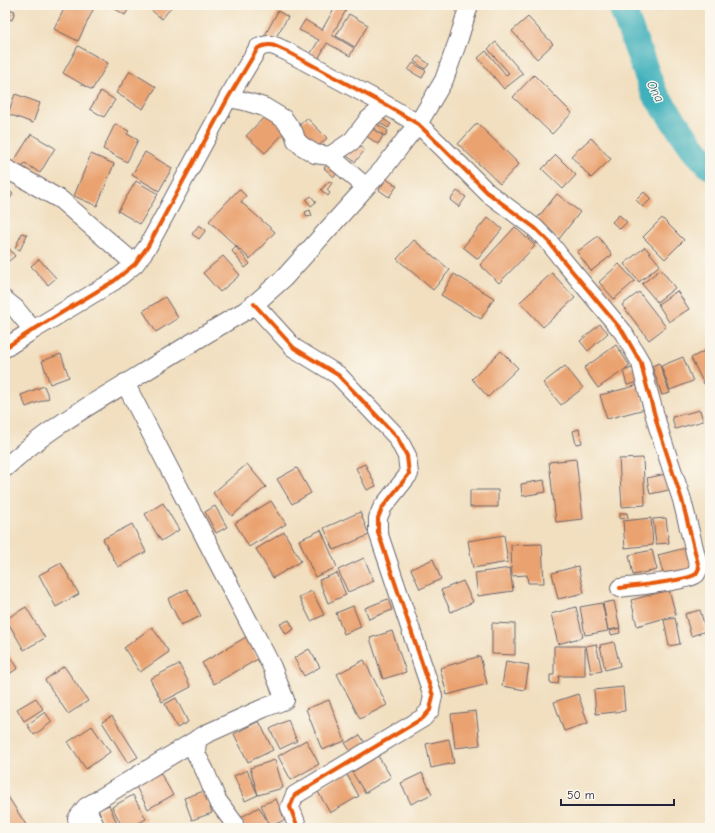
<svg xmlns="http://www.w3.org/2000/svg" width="715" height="833" font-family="'Comic Neue',sans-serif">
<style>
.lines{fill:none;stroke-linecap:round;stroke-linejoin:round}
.river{stroke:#41b1bc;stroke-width:27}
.building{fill:#eaa270}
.minor-casing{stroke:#6a646a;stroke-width:20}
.minor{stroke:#fff;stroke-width:18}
.cycleway-casing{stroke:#fbf7ec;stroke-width:6}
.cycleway{stroke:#e8590c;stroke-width:4}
.labels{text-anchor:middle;stroke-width:3;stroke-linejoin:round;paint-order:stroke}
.water-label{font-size:13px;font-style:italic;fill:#2e5b6f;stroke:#fbf7ec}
</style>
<rect width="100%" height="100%" fill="#fbf7ec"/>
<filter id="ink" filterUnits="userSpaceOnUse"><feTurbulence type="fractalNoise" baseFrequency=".025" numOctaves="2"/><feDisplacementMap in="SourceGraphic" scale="8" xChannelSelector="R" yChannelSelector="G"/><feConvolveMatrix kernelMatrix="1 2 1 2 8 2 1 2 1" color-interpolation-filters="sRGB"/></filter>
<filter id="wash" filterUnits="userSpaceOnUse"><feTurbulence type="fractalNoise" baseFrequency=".012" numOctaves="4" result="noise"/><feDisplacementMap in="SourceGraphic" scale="16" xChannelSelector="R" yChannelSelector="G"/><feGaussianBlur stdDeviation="0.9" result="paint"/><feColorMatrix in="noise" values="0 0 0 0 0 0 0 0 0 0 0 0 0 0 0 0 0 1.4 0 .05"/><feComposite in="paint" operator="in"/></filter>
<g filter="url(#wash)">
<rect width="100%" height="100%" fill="#f1dfc0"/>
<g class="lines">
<path class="river" d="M621 5 654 93 694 149 710 166"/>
</g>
<g id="blocks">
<path class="building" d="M66 5H82L93 10 78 41 54 29Z
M109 5H131L125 15Z
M145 5H173L162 19Z
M336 5H349L332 35 354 48 350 56 327 43 317 61 309 56 319 40 299 30 305 20 322 30Z
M5 8 15 11 12 20 5 18Z
M278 11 288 17 273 42 264 37Z
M349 14 368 25 355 47 336 36Z
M528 17 553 44 537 59 512 31Z
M496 42 523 74 504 89 478 58 486 51 506 75 509 73 488 49Z
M78 46 108 63 92 90 63 73Z
M418 56 429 64 425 69 414 61Z
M413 63 426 71 422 78 408 70Z
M130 71 156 87 143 109 116 93Z
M534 75 572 113 552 134 513 97Z
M101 91 115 100 104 117 90 109Z
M15 94 40 103 33 123 8 114Z
M269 112 287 130 265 153 246 136Z
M380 117 391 124 388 128 377 121Z
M307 118 327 138 314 150 294 130Z
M371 120 388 131 385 136 368 124Z
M477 123 519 164 500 184 458 144Z
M115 124 129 131 127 134 138 140 127 162 103 149Z
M368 126 383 136 378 144 362 133Z
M31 134 55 148 40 173 25 163 20 171 11 166Z
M591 138 611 159 591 178 571 156Z
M355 142 365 150 355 162 346 155Z
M145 152 172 168 159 191 132 175Z
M91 154 114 164 97 206 74 196Z
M556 155 576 175 563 189 542 169Z
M331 161 340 170 334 177 324 168Z
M386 179 397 186 389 197 379 190Z
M136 181 158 194 140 224 118 211Z
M329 181 332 183 327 190 330 193 328 196 321 190Z
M5 188 13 194 5 206Z
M239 189 246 196 241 202 275 232 250 259 209 221Z
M457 191 466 197 459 207 450 200Z
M644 192 651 199 643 207 636 200Z
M557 194 580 212 559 239 535 221Z
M311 196 316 202 311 206 306 200Z
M310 210 312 216 307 217 305 212Z
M619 215 627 222 620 229 612 222Z
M488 217 502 229 478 259 463 247Z
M662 218 684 240 665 259 643 237Z
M199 225 206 230 199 239 192 234Z
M515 227 535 246 499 283 480 265Z
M532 232 540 239 535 244 528 237Z
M22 233 27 235 20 250 15 248Z
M598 236 612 255 591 271 577 252Z
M414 240 450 270 433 290 397 259Z
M5 243 15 256 5 264Z
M236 247 250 264 245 268 232 251Z
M645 247 660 265 639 282 624 264Z
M223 256 240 275 220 292 203 273Z
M39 259 56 278 48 285 31 266Z
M619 264 635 281 614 299 599 282Z
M661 269 675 288 657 302 642 284Z
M552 273 575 298 543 327 520 302Z
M454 274 494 298 481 319 441 295Z
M677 291 689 309 669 322 658 304Z
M639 292 666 327 649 340 622 305Z
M165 297 178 318 156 332 143 311Z
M600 324 608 333 588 351 580 341Z
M616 345 630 366 598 388 584 368Z
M710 348V381L704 384 691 358Z
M501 351 518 368 488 397 472 379Z
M61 354 69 377 50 384 42 361Z
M683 357 693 381 670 390 661 366Z
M659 363 670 393 662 395 652 366Z
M565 366 583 388 561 405 543 383Z
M635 367 640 382 627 385 623 371Z
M639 385 645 409 607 419 600 395Z
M44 386 49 398 26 407 21 395Z
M700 410 703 421 675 429 672 417Z
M579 429 582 443 576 444 573 431Z
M643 458 645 505 622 507 619 459Z
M576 459 583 519 556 522 549 462Z
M247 464 266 487 232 516 213 493Z
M365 464 376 486 367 490 356 468Z
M297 468 311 493 292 504 277 479Z
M671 473 674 489 650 494 647 478Z
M544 480 546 492 522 496 521 484Z
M470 490H498V507H470Z
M271 501 286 524 249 547 235 523Z
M163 503 179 530 161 541 145 514Z
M215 506 227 527 216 533 205 512Z
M360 512 369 535 334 550 324 528Z
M620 513H627L628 518 620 519Z
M651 518 653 545 625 548 623 521Z
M666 518 669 543 656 544 653 519Z
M132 524 146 552 118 567 103 539Z
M321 530 337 567 315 577 299 540Z
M284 532 301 561 273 578 256 549Z
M504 535 508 562 473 568 468 541Z
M542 544 544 583H528L527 575 512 576 511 545Z
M689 547 695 572 665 580 658 555Z
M652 550 657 570 633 575 629 555Z
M364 558 374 581 348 592 338 570Z
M433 559 441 579 420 589 411 569Z
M61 563 79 594 56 607 39 575Z
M578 566 584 593 558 599 552 573Z
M510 568 513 591 478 596 475 573Z
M337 573 346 595 328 603 319 580Z
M463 581 473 602 451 612 441 590Z
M187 589 201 616 181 625 168 599Z
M669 590 676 615 637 626 631 600Z
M312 591 324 615 311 621 299 597Z
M388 599 392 610 369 619 365 608Z
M614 601 620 628 608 630 603 603Z
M602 603 608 631 585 635 580 607Z
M353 606 361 627 344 634 336 613Z
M26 607 45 638 24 650 6 619Z
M576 607 583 637 558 644 551 614Z
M700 610 706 631 691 636 685 614Z
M675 618 680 644 669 646 664 620Z
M289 620 294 629 286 634 280 624Z
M492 623 515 624V655L492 654Z
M152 627 169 652 140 672 124 648Z
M619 628 620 633 611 635 610 631Z
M392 631 406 672 383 679 370 638Z
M246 637 258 659 214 684 202 663Z
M614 642 620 666 605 670 600 645Z
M596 644 602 671 591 673 586 646Z
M554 646H585V676H559L558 684 550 683V675H554Z
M5 648 18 668 5 677Z
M309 649 320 667 304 676 294 658Z
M480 656 487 684 447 695 440 668Z
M364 660 387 705 360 719 337 674Z
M506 661 529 665 525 690 502 686Z
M179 664 191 687 162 702 150 679Z
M64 666 88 701 68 714 45 680Z
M623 687 625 711 596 714 594 690Z
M578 694 588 723 564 731 554 702Z
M36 698 43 709 24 721 17 709Z
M176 698 188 722 177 728 165 704Z
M329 700 345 741 322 750 306 709Z
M476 711 480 745 455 748 451 714Z
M45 712 52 722 34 735 27 725Z
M112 716 138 757 128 763 102 722Z
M288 720 297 741 280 749 270 729Z
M259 721 273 750 248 762 234 734Z
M92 726 110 752 86 769 68 742Z
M360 735 366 745 352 754 345 743Z
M449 739 454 763 431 768 426 744Z
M306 740 319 764 291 780 278 756Z
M378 756 391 777 365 793 352 772Z
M275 760 283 788 258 795 250 768Z
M158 769 173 795 148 809 134 783Z
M247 770 258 795 245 801 234 776Z
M346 773 359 796 330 813 317 790Z
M422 773 432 794 411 804 401 783Z
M204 791 212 813 192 820 184 798Z
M5 792 28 828H5Z
M133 795 146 819 130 828H123L112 807Z
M276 799 285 820 270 826 261 805Z
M109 805 119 828H106L98 810Z
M259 807 270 826 267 828H246L240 818Z"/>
</g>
</g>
<g filter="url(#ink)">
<use href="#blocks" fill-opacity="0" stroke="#6a646a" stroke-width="1"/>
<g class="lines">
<g class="minor-casing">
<path id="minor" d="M228 98 244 101 264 107 284 119 294 133 296 140 302 146 315 154 330 156 366 187
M330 156 352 141 368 120 386 105
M5 168 61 200 135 264
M5 300 15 308 33 330
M254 304 294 348 338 375 397 437 407 456 409 474 382 508 378 518V532L433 696 430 710 423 718 295 795 290 807 298 828
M5 348 33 330 114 281 135 264 148 246 228 98 258 48C271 42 274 46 286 51L386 105 418 124 441 146 488 193 535 228 549 242 562 259 623 332 641 363 644 376 658 427 682 500 699 568C698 570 697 572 696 574 688 581 633 586 620 588
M5 468C43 432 88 406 133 379 170 356 207 333 245 311L258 301 284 278 366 187 383 169 408 136 418 124 444 80 459 38 469 5
M197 739 196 754 205 771 217 800 234 823V828
M86 807 96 828
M77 819 86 807 206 734 264 708 285 700 272 667 125 383"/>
</g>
<use href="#minor" class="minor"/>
<g class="cycleway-casing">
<path id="cycleway" d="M254 304 294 348 338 375 397 437 407 456 409 474 382 508 378 518V532L433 696 430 710 423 718 295 795 290 807 298 828
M5 348 33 330 114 281 135 264 148 246 228 98 258 48C271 42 274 46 286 51L386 105 418 124 441 146 488 193 535 228 549 242 562 259 623 332 641 363 644 376 658 427 682 500 699 568C698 570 697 572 696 574 688 581 633 586 620 588"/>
</g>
<use href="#cycleway" class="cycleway"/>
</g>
</g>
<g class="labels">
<g class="water-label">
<text transform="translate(656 91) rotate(62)" y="5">Ona</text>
</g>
</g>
<rect width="715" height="833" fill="none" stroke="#fbf7ec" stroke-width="20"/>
<path d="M561 799v6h113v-6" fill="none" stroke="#22223b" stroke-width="2"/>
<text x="567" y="799" font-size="12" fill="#22223b" stroke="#fbf7ec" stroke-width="3" paint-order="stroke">50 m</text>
</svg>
